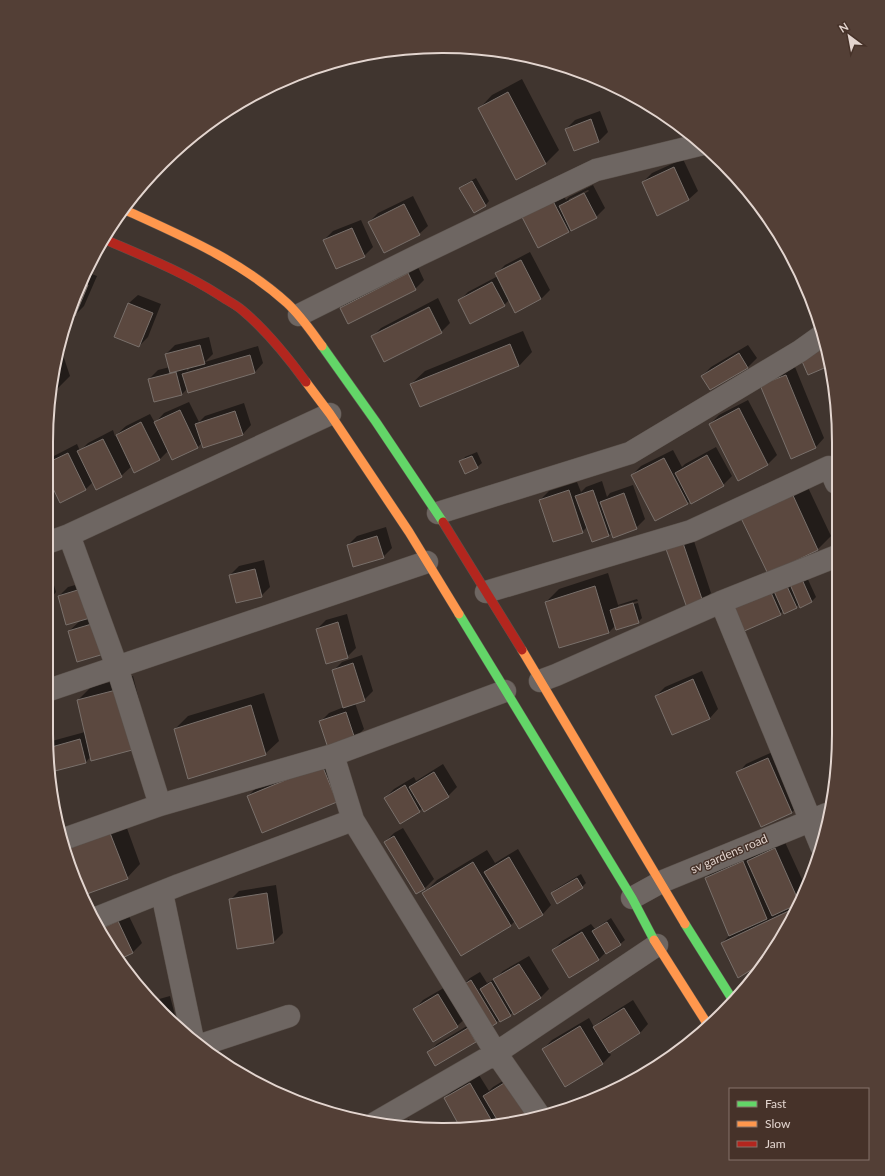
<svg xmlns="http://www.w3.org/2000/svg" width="885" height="1176" font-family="Lato,sans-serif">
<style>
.shadow{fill:#0007;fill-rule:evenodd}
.building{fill:#5b483f;stroke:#79706b}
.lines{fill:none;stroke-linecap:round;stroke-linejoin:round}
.street-casing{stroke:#5b524c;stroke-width:23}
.fast-casing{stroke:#5b524c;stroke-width:10}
.slow-casing{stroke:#5b524c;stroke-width:10}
.jam-casing{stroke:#5b524c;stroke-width:10}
.street{stroke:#6e6662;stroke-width:22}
.fast{stroke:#63d668;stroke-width:9}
.slow{stroke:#ff974d;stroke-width:9}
.jam{stroke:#b3261e;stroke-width:9}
.labels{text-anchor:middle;stroke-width:3;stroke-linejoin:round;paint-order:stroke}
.street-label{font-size:12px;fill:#e3d5cf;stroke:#463229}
.rim{fill:none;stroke:#e3d5cf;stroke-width:2}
</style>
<rect width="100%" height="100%" fill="#40352f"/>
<path class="shadow" d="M522 79 559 150 546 163 516 179 479 109 492 95Z
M600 111 608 132 599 141 574 150 566 129 575 120Z
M683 159 698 191 689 199 643 182 652 173Z
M476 178 489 201 485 206 460 188 465 184Z
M593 185 605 208 596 217 572 230 571 229 569 232 523 217 562 192 566 200 569 197ZM588 190 589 191 569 202V199Z
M413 196 428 226 419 234 369 222 378 213Z
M361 220 373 247 364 256 324 240 333 231Z
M530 252 550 290 541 299 516 312 510 299 504 305 459 301 468 292 498 276 496 274 505 265Z
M417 265 424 280 415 289 341 308 350 299Z
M86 272 97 276 84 306 75 315 69 312 76 291Z
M138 295 161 304 148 337 139 346 129 303Z
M438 298 450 323 441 332 372 337 381 328Z
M523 331 532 352 519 366 411 384 425 371Z
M209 337 213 354 205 362 258 346 263 363 255 372 187 389 182 394 149 379 158 370 170 367 166 354 175 345ZM192 366 187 371 186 367Z
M59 343 70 376 57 389 51 391Z
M748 345 757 358 748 367 710 389 702 376 711 367Z
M795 367 824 438 816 447 762 386Z
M748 400 777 455 768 464 738 479 710 424 719 415Z
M189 402 199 422 205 416 244 403 251 425 243 434 202 443 198 447 173 459 169 450 159 460 132 466 121 476 93 482 85 490 60 502 47 474V462L52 457 77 444 80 451 88 443 113 430 115 436 126 426 150 414 155 423 164 413Z
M716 447 732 476 723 485 691 500 688 503 656 520 632 475 641 466 673 450 682 467 685 464Z
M477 452 482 463 477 467 461 462 465 457Z
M804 479 831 536 818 549 768 573 741 516Z
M602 481 607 497 610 493 633 485 645 519 636 528 612 532 609 535 592 541 587 527 582 532 540 500 549 491 577 482 581 492 586 487Z
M47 487 52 498 47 503Z
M386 527 392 548 383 557 348 545 357 536Z
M692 535 711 593 702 601 667 549Z
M264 560 270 587 261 596 230 575 239 566Z
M608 573 618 605 637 599 638 601 618 606V608L638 603 642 618 638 622 616 625 609 632 546 602 559 589Z
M805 573 816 597 811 602 800 604 796 607 783 611 780 614 731 606Z
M51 575 56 592 52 597 46 598V576Z
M90 581 98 608 87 619 104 615 112 644 69 631 81 620 59 596 68 587Z
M347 614 356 648 347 657 317 629 326 620Z
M362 655 373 691 364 700 355 703 364 729 355 738 320 722 329 713 344 707 333 671 342 662Z
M702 671 718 709 710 718 673 734 656 696 665 687Z
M133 676 148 735 91 756 86 762 52 771 51 772 46 728 50 744 52 741 85 732 78 700 91 687Z
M264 693 279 741 265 754 175 729 188 716Z
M777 750 801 803 792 812 761 826 738 773 746 764Z
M336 752 337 801 248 796 261 783Z
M443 764 457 787 448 796 423 808 400 823 385 798 394 789 414 777 416 781Z
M124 820 140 864 127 878 84 895 63 845Z
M403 828 434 879 425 888 416 893 385 842 394 833Z
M784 840 806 888 786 932 766 960 739 976 722 943 730 935 706 878 719 865Z
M518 849 551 905 543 914 519 928 515 921 511 925 461 955 424 893 437 880 487 850 495 863Z
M581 874 586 883 582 887 552 893 556 889Z
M276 885 283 933 274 942 230 900 239 891Z
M127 912 142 943 133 952 118 959 103 938 100 930 108 921Z
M611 918 625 940 620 944 606 952 599 959 569 976 553 950 562 941 591 924 595 929Z
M529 956 549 989 540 998 513 1012 510 1015 500 1019 497 1022 461 987 470 978 480 972 487 983 495 979 503 971Z
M447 986 466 1018 457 1026 415 1009 423 1000Z
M170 996 178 1027 177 1028 152 1001Z
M633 1000 648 1024 640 1033 609 1052 611 1055 602 1064 543 1049 552 1040 589 1018 594 1027 603 1019Z
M477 1020 476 1041 436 1065 428 1053 437 1044Z
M518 1072 528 1117 500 1123 497 1118 492 1122 487 1125 469 1129H462L445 1098 454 1089 479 1075 489 1091 493 1087Z
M409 1119 412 1125H399Z"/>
<path class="building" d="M508 92 546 164 516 180 478 108Z
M591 119 599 142 574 151 565 129Z
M674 167 689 200 657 216 642 182Z
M472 181 486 206 474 213 459 188Z
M747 190 756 200 751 202Z
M584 193 597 218 571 231 559 206Z
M553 201 569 232 538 248 522 217Z
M404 204 420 235 384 253 368 222Z
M352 228 365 257 336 269 323 240Z
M521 260 541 299 515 313 495 273Z
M408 273 416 290 348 324 340 308Z
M81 282 88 285 75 316 69 313 76 291Z
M492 282 505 306 470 324 458 300Z
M128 303 153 313 139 347 114 337Z
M429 307 442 333 384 362 371 336Z
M510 344 519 366 420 407 410 384Z
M200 345 205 364 170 373 165 354Z
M824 348 829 366 808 375 801 359Z
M739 353 748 368 710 390 701 376Z
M250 355 255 373 188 393 182 374Z
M176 372 182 395 154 402 148 379Z
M786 375 816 448 791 459 760 385Z
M53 378 57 390 51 392Z
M739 408 768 465 738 481 709 424Z
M180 410 198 448 172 460 154 422Z
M235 411 243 435 203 448 195 424Z
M141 422 160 460 134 473 116 435Z
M103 439 122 477 96 490 77 451Z
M68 453 86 490 60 503 47 476V463Z
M707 455 724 486 691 504 675 473Z
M472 456 478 468 465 474 459 461Z
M664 458 688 504 655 521 631 475Z
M569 490 583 533 553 542 539 500Z
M593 490 609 536 592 542 575 496Z
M791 491 818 550 768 574 740 516Z
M624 493 637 529 613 538 600 502Z
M377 536 384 558 353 567 347 545Z
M683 543 703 602 687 608 666 549Z
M255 569 262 597 236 603 229 575Z
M801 577 812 602 800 608 789 582Z
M46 579 52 598 46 599Z
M786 584 797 608 784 614 773 589Z
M595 586 609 633 559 648 545 602Z
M769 588 781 615 742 632 730 606Z
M81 589 90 618 66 625 58 596Z
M633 603 639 623 616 630 610 610Z
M338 622 348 658 326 664 316 629Z
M95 623 104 654 77 662 68 631Z
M353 663 365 701 343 708 332 670Z
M693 679 710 719 672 735 655 696Z
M120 689 136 749 91 761 77 700Z
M251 705 266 755 188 779 174 729Z
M346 712 355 739 328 748 319 721Z
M80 739 86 763 51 772 48 748Z
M768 758 792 813 761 827 736 772Z
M322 765 337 802 262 833 247 796Z
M434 772 449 797 424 812 409 787Z
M405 785 420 812 400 824 384 798Z
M110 833 128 879 84 895 65 850Z
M394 836 425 889 416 894 384 842Z
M775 848 799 902 798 904 772 916 747 861Z
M509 857 543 915 519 929 484 872Z
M743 861 767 919 729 936 705 878Z
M473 862 511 926 461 956 422 893Z
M577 878 583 888 557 904 551 893Z
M267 893 274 943 237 949 229 899Z
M797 907 786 932 764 962 738 978 721 943Z
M118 921 133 953 118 960 98 930Z
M607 922 621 945 606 954 592 931Z
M582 932 599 960 569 978 552 950Z
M519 964 541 998 514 1015 493 979Z
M471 980 497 1023 486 1030 460 987Z
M491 982 511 1016 500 1022 480 989Z
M438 994 458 1027 433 1042 413 1009Z
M161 1005 163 1013 157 1006Z
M624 1008 640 1033 609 1053 593 1027Z
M580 1026 603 1064 565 1087 542 1049Z
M468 1028 476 1042 435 1066 427 1052Z
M509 1080 530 1117 499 1123 483 1096Z
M470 1083 493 1123 490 1125 469 1129H461L444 1098Z"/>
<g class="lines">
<g class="street-casing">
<path id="street" d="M299 315 419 255 596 170 703 144
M438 513 630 453 800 351 821 336
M69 535 117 667 160 805
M47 543 69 535 330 414
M486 592 691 531 829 467 836 483
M721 602 821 846
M540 681 556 675 721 602 837 556
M46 691 427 562
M333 755 353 820 496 1053 539 1115
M61 840 160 805 333 755 505 691
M162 893 193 1040
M632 898 661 882 827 814
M94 919 179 885 353 820
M201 1045 289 1016
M375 1123 496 1053 657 945"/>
</g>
<g class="fast-casing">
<path id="fast" d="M322 346 376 422 443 522
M459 614 632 898 654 940
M685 924 734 1002"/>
</g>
<g class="slow-casing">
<path id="slow" d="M123 209C180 235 240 260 287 303 301 316 311 331 322 346
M306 382 330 414 409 532 459 614
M522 650 685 924
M654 940 708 1025"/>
</g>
<g class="jam-casing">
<path id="jam" d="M104 239C143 256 183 272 219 295 226 300 235 304 242 310 266 330 287 356 306 382
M443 522 522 650"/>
</g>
<use href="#street" class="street"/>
<use href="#fast" class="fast"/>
<use href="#slow" class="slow"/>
<use href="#jam" class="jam"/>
</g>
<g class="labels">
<g class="street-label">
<text transform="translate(729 854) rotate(-23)" y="4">sv gardens road</text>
</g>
</g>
<path d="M0 0H885V1176H0ZM442 53H443A389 389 0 0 1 832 442V734A389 389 0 0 1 443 1123H442A389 389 0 0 1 53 734V442A389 389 0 0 1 442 53Z" fill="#533f36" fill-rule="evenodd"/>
<path class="rim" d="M442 53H443A389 389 0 0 1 832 442V734A389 389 0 0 1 443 1123H442A389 389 0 0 1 53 734V442A389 389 0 0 1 442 53Z"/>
<rect x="729" y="1088" width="140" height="72" fill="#463229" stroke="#85736b"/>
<rect x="737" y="1101" width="20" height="6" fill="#63d668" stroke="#85736b"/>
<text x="765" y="1108" font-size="12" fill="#e3d5cf">Fast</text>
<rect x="737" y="1121" width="20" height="6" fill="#ff974d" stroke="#85736b"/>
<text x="765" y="1128" font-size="12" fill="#e3d5cf">Slow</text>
<rect x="737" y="1141" width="20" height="6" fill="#b3261e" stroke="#85736b"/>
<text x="765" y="1148" font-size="12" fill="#e3d5cf">Jam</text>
<g transform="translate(849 36) rotate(328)" stroke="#463229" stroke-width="3" paint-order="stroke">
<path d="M0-3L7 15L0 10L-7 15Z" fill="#e3d5cf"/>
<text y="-6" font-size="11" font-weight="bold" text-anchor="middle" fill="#e3d5cf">N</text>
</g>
</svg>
